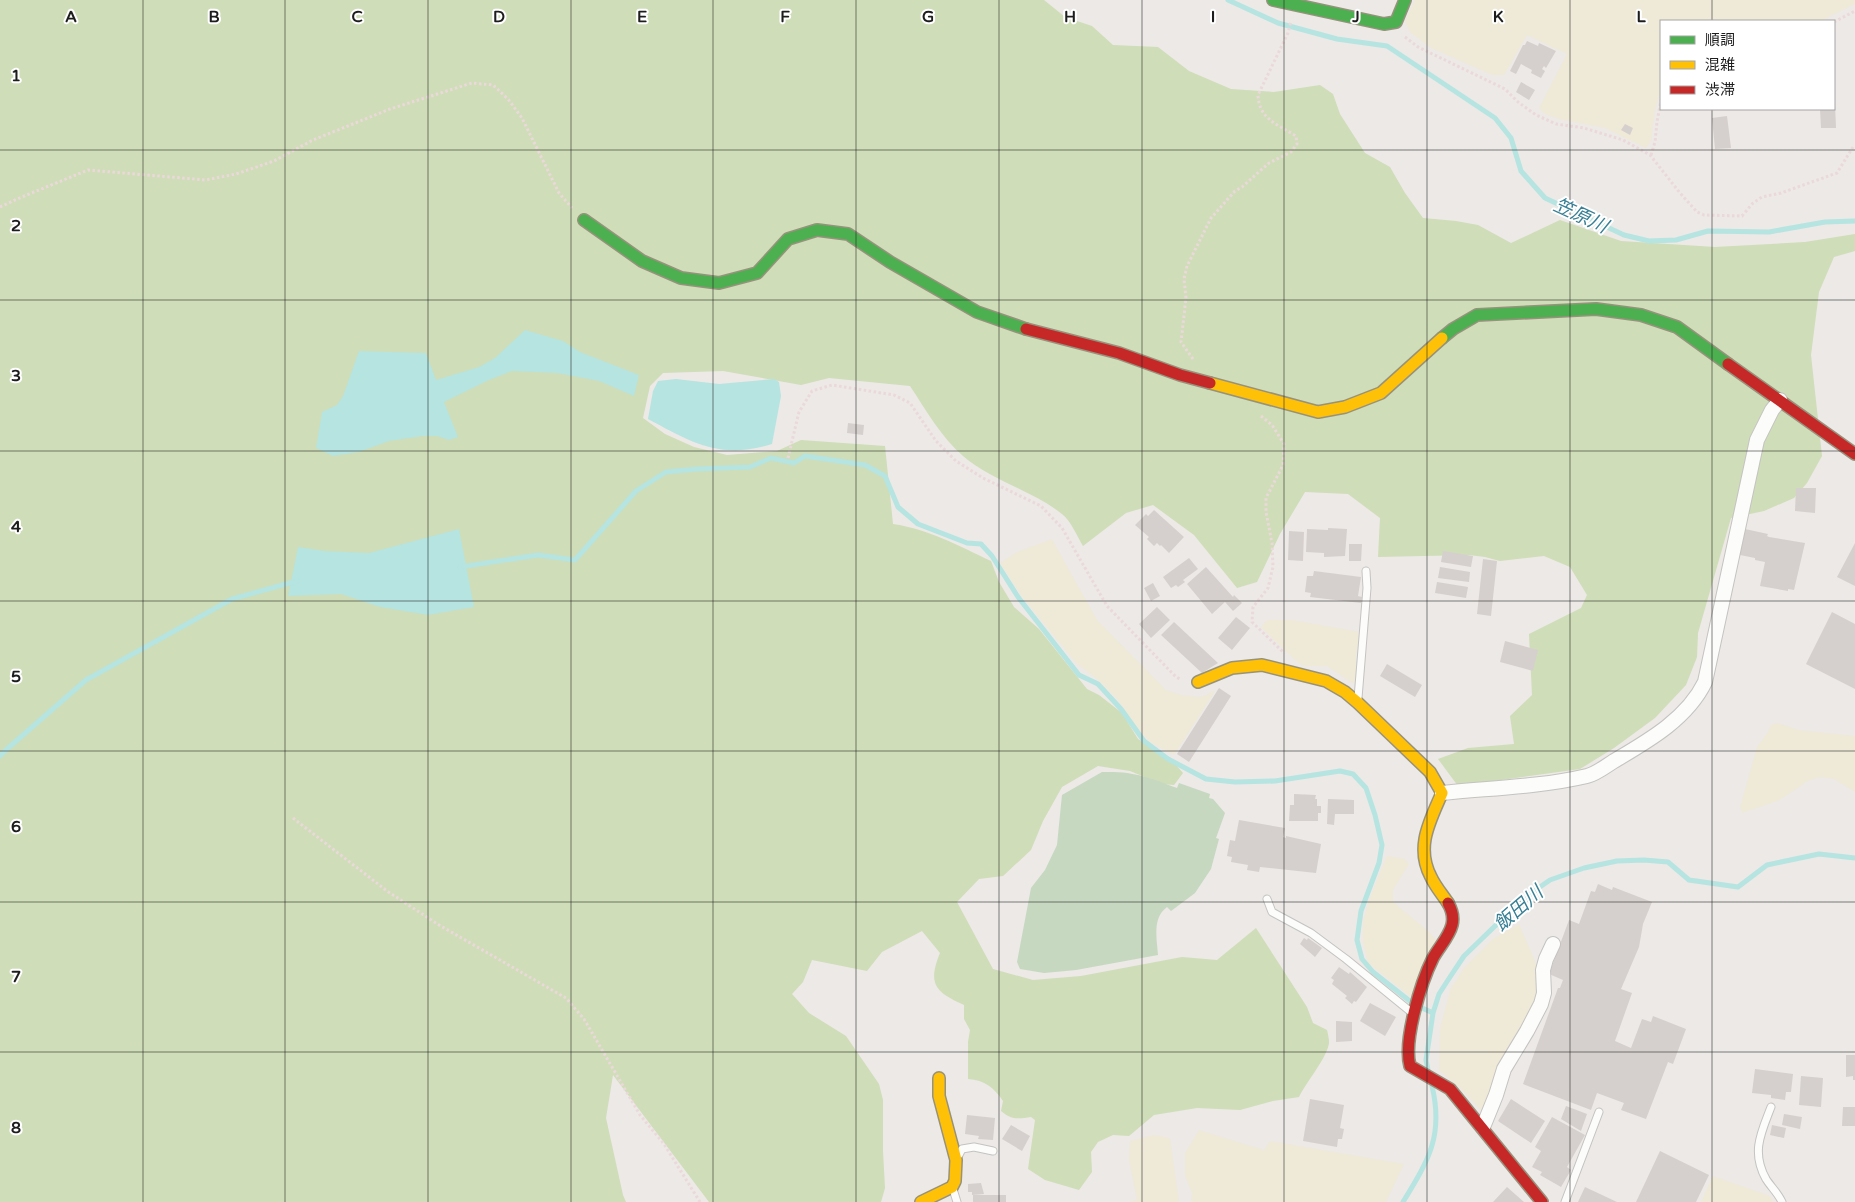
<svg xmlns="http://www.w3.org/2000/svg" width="1855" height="1202" font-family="'Varela Round','Noto Sans JP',sans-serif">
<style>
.farmland{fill:#efe9d7}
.forest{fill:#cfddb8}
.cemetery{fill:#c6d8c0}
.water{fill:#b5e4e1}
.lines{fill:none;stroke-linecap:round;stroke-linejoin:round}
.stream{stroke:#b5e4e1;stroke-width:5}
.building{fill:#d5d0ce}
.lane-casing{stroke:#c4c3c2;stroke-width:9}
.street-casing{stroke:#c4c3c2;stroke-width:16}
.fast-casing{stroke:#97927d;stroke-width:14}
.slow-casing{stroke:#97927d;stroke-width:14}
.jam-casing{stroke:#97927d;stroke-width:14}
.path{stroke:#ebd8db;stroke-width:3;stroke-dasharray:2.5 2.5;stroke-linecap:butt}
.lane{stroke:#fcfcfb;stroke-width:7}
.street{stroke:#fcfcfb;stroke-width:14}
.fast{stroke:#4caf50;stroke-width:11}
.slow{stroke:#ffc107;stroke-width:11}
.jam{stroke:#c62828;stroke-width:11}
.grid{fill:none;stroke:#1d1d1d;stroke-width:1;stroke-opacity:0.55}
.labels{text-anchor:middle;stroke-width:4;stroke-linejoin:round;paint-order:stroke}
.water-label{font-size:19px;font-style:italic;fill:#377f95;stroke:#fff}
.grid-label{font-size:16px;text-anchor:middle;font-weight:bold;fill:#1d1d1d;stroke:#fff;stroke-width:4;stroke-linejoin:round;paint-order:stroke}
</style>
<rect width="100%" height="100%" fill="#ece9e6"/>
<path class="farmland" d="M1415 0H1855V4L1821 21H1661V89L1655 110 1651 141 1646 148 1605 128 1559 119 1545 114 1539 108 1567 54 1527 35 1504 75H1492L1431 48 1410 32 1405 21Z
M1052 539 1097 620 1166 690 1181 695 1199 697 1207 695 1212 691H1215L1174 755 1150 742 1134 724 1118 700 1097 679 1077 664 1023 598 1000 563 1017 552Z
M1267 620H1292L1360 632 1356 654V683H1352L1327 666H1303L1295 660 1261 627Z
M1777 723 1799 730 1855 736V792L1834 779 1820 777 1808 781 1778 801 1742 813 1740 807 1757 747 1768 732 1771 725Z
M1387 856 1405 859 1409 864 1393 890V902L1428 931 1436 940 1411 997 1368 963 1363 941V922L1369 900Z
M1519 924 1538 968 1539 994 1531 1015 1501 1063 1482 1111 1461 1089 1439 1070 1440 1029 1450 990 1464 968 1493 939Z
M1199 1130 1264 1150 1270 1141 1404 1164 1386 1202H1191L1192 1193 1185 1176V1153Z
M1154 1135 1170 1138 1179 1202H1128L1137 1200 1129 1160 1130 1141Z
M1713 1176 1770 1196 1773 1202H1701Z"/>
<path class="forest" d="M0 0H1044L1065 17 1092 26 1113 45 1158 47 1189 71 1231 89 1274 92 1320 85 1333 94 1340 114 1365 153 1390 167 1405 193 1423 218 1456 221 1478 225 1511 243 1560 220 1621 241 1715 247 1805 242 1855 234V251L1834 257 1819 292 1811 355 1822 456 1807 483 1794 498 1764 511 1731 518 1698 633 1697 657 1686 685 1655 718 1614 748 1580 769 1458 786 1438 759 1468 748 1514 744 1510 716 1532 695 1529 634 1581 608 1587 595 1570 567 1544 556 1500 561 1485 557 1469 555 1378 557 1380 518 1348 494 1305 492 1280 534 1257 582 1237 588 1194 535 1153 505 1126 513 1083 546C1077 536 1071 521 1062 514 1032 490 992 481 963 456 941 437 926 410 910 386L829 378 801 385 723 371 663 373 650 386 643 418 665 434 694 447 727 455 777 451 801 440 885 446 893 524C928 529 959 546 991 561L999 582 1014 607 1039 629 1087 689 1099 695 1122 713 1138 739 1169 757 1183 773 1174 785 1162 784 1130 771 1098 766 1062 787 1043 821 1031 850 1003 876 979 879 957 902 993 969 1033 980 1081 976 1182 957 1217 960 1256 928 1307 1007 1313 1023 1327 1030C1328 1034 1329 1039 1329 1042 1329 1055 1305 1084 1299 1097L1273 1101 1240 1110 1197 1108 1154 1115 1129 1136 1113 1135 1098 1142 1091 1152 1092 1172 1079 1190 1045 1180 1028 1169 1035 1120 1031 1117C1018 1119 1012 1120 1001 1111L1003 1101C994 1088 985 1080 968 1079V1042L970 1030 964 1019V1005C936 992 927 985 940 953L922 931 882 952 867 971 812 960 803 982 792 994 809 1013 846 1036 879 1084 883 1100V1151L885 1188 881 1202H709L613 1075 606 1118 623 1195 626 1202H0Z"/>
<path class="cemetery" d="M1102 772C1134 771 1148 777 1177 788L1179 783 1210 794 1209 798 1213 799 1225 813 1216 838 1219 839 1211 869 1195 893 1171 911 1167 907C1152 918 1157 938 1158 955L1076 970 1044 973 1020 969 1017 962 1031 888 1045 870 1057 845 1062 795Z"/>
<path class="water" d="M525 330 563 341 580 352 639 375 634 396 599 381 557 373 512 371 489 380 444 402 458 437 449 440 437 436H423L389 441 359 452 333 456 316 448 322 412 337 405 343 396 359 351 426 353 436 380 479 367 495 358Z
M676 379 719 384 774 379 779 382 781 396 772 444C720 460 693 443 648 419L653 391 658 381Z
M459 529 474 607 428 615 380 607 341 594 288 596 298 547 325 551 369 553Z"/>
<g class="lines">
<path class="stream" d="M1228 0 1278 23 1337 39 1387 46 1495 118 1511 138 1521 171 1545 198 1624 235 1649 241 1676 240 1708 231 1769 232 1825 222 1855 221
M460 567 538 555 575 560 636 491 666 472 697 469 750 467 771 458 794 463 805 456 865 465 885 476 898 507 918 524 967 543 981 544 992 556 1018 597 1079 675 1098 684 1121 709 1144 741 1168 759 1206 779 1235 782 1275 781 1340 771 1353 774 1366 788 1375 815 1382 845 1379 863 1361 911 1357 940 1362 959 1373 972 1411 1002
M0 756 7 749 86 680 232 599 297 581
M1420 1007 1433 1013
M1428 1070 1426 1060 1433 1013 1439 994 1448 980 1464 956 1495 926 1537 889 1550 880 1584 868 1617 861 1644 860 1668 862 1689 880 1738 887 1767 865 1819 854 1855 858
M1403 1202C1428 1161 1444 1136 1432 1086"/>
</g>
<path class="building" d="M1527 41 1538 46 1539 43 1556 51 1546 68 1544 66 1542 69 1545 71 1541 78 1531 73 1532 70 1521 64 1516 74 1510 71 1523 45H1525Z
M1521 82 1535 90 1529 100 1516 92Z
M1834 104H1835L1836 128H1821L1820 109H1834Z
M1727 116 1731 148 1715 149 1712 118Z
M1625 124 1633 128 1630 135 1621 130Z
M848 423 864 425 863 435 847 433Z
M1796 488H1816L1815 513 1795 511Z
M1154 510 1184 537 1169 553 1161 545 1160 546 1157 543 1154 546 1147 539 1149 537 1135 525 1146 514 1148 516Z
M1328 528 1347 529 1345 556 1324 557V553L1306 552 1307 529 1328 530Z
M1745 529 1768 534 1767 536 1769 537 1805 543 1794 590 1788 589V591L1760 586 1765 562 1755 560V558L1740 555Z
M1289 531 1304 532 1303 561 1288 560Z
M1855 543V586L1837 577Z
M1349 544H1362L1361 561H1349Z
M1443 551 1473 556 1471 567 1441 562Z
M1189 558 1198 569 1183 580 1185 582 1178 587 1176 585 1171 588 1163 577Z
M1483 559 1497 561 1491 616 1477 614Z
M1206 567 1233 597 1234 595 1242 603 1233 611 1225 602 1212 614 1187 584Z
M1440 567 1470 572 1469 582 1438 578Z
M1314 571 1361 577 1358 596 1362 597 1361 603 1310 597 1311 593 1305 592 1307 576H1313Z
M1437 582 1468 587 1466 598 1435 593Z
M1153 583 1160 596 1151 601 1144 588Z
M1157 607 1170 620 1151 638 1139 624Z
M1832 612 1855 624V689L1806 664Z
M1236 617 1250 628 1232 650 1218 638Z
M1174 622 1218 663 1202 673 1161 635Z
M1505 641 1538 650 1533 671 1500 662Z
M1387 664 1422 685 1415 697 1380 676Z
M1219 688 1231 696 1189 762 1177 754Z
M1294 794 1316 795 1315 799H1317V806H1321V813H1318V821H1289L1290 805H1294Z
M1328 799 1354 800V814H1335L1334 825 1327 824Z
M1239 820 1285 828 1283 837 1286 838V836L1321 844 1316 873 1260 867 1259 872 1247 870 1248 865 1231 862 1232 857 1227 856 1230 840 1235 841Z
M1598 884 1612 890 1613 887 1652 902 1643 924 1639 947 1621 989 1632 993 1615 1041 1631 1048 1642 1019 1651 1022 1653 1016 1686 1029 1673 1064 1668 1062 1646 1119 1621 1110 1624 1103 1597 1093 1591 1110 1523 1084 1558 988H1560L1563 980 1549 974 1569 920 1579 924 1591 891 1595 892Z
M1304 938 1307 940 1308 938 1322 948 1315 957 1300 944Z
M1339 967 1349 974 1350 972 1367 987 1356 1002 1354 1001 1352 1004 1345 998 1347 996 1332 984 1334 980 1331 978Z
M1370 1003 1396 1017 1385 1036 1360 1021Z
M1336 1021 1352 1022V1041L1336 1042Z
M1846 1055H1855V1080H1853V1076L1846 1077Z
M1755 1069 1793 1074 1791 1092H1786L1785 1100 1771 1098V1095L1752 1093Z
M1801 1076 1823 1078 1821 1107 1799 1105Z
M1310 1099 1344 1105 1340 1128 1344 1129 1342 1139H1338L1337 1147 1303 1141Z
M1511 1099 1545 1121 1531 1143 1498 1121Z
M1566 1106 1587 1114 1581 1131 1561 1119Z
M1843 1107H1855V1126H1842Z
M1784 1114 1802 1117 1800 1129 1782 1125Z
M967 1115 995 1118 993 1140 978 1139 979 1136 965 1134Z
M1552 1117 1585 1135 1567 1167 1571 1170 1561 1187 1540 1175 1542 1172 1532 1167 1541 1151 1535 1147Z
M1011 1125 1030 1136 1022 1151 1002 1139Z
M1772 1125 1786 1128 1784 1138 1770 1135Z
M1660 1151 1709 1175 1696 1202H1636Z
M981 1183 984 1194 972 1195V1192H968V1184Z
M1507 1187 1524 1202H1493Z
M1585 1187 1617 1202H1578Z
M973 1195H1006V1202H973Z"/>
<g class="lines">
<g class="lane-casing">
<path id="lane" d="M1358 698 1367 588 1366 571
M1267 899 1272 912 1311 933 1346 959 1411 1012
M1771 1107C1761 1133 1751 1152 1766 1179 1771 1187 1778 1193 1782 1202
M959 1155 962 1149 974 1147 993 1151
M953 1189 957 1202
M1565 1202 1599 1112"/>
</g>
<g class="street-casing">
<path id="street" d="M1442 793C1490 788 1540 787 1587 776 1596 774 1606 766 1614 761 1648 741 1687 719 1705 682L1757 440 1772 410 1780 400
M1483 1127 1496 1095 1504 1069 1527 1031 1541 1004 1544 993 1543 970 1546 959 1553 944"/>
</g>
<g class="fast-casing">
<path id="fast" d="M1273 0 1384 24 1396 22 1405 0
M584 220 642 261 681 278 719 283 757 273 788 239 817 230 848 234 890 262 977 312 1026 329
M1442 338 1453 329 1477 315 1596 309 1641 315 1677 327 1728 364"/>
</g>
<g class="slow-casing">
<path id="slow" d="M1210 383 1318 412 1345 407 1381 393 1442 338
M1198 682 1232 668 1262 665 1326 681 1345 692 1358 703 1430 772 1442 793C1430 821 1415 847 1431 877 1435 886 1442 894 1448 903
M921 1202 952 1187 955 1181 956 1160 939 1096V1078"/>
</g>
<g class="jam-casing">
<path id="jam" d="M1026 329 1119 353 1180 375 1210 383
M1728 364 1855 454
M1448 903C1452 910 1454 917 1452 925 1449 937 1439 947 1433 958 1421 982 1403 1041 1410 1066L1450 1089 1542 1202"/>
</g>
<path class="path" d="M1834 22 1855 11
M1405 37 1418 47 1505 89 1518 102 1536 115 1556 124 1584 128 1623 140 1650 155 1680 193 1697 212 1704 215 1742 216 1753 203 1762 197 1781 193 1837 173 1853 147
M1651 155 1655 142 1657 122 1661 100
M0 207 17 199 88 170 206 180 236 174 274 161 313 140 390 109 472 83 493 85 508 99 522 118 559 193 572 208
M1193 359 1181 342 1186 298 1184 279 1187 266 1211 218 1235 191 1242 187 1269 163 1291 152 1297 144 1296 136C1277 124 1259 119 1258 95L1288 33 1291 21
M1261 416 1272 425 1284 444 1283 465 1266 498V512L1272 543 1273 567 1268 588 1253 607 1252 622 1283 652
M788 458 799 412 812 391 832 385 894 395 910 403 936 441 956 461 983 478 1041 506 1062 528 1107 606 1176 677 1180 679
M293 818 387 891 439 925 566 998 584 1019 640 1115 664 1144 700 1202"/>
<use href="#lane" class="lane"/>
<use href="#street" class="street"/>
<use href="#fast" class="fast"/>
<use href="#slow" class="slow"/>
<use href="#jam" class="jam"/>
</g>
<path class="grid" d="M143 0V1202M285 0V1202M428 0V1202M571 0V1202M713 0V1202M856 0V1202M999 0V1202M1142 0V1202M1284 0V1202M1427 0V1202M1570 0V1202M1712 0V21M1712 109V1202M0 150H1855M0 300H1855M0 451H1855M0 601H1855M0 751H1855M0 902H1855M0 1052H1855"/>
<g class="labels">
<g class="water-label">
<text transform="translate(1581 215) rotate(25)" y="7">笠原川</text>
<text transform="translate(1518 908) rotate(-41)" y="7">飯田川</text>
</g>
</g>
<g class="grid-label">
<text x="71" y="22">A</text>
<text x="214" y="22">B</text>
<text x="357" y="22">C</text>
<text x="499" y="22">D</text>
<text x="642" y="22">E</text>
<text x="785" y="22">F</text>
<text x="928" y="22">G</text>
<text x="1070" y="22">H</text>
<text x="1213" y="22">I</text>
<text x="1356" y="22">J</text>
<text x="1498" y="22">K</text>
<text x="1641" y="22">L</text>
<text x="16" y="81">1</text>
<text x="16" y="231">2</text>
<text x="16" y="381">3</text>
<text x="16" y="532">4</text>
<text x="16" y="682">5</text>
<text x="16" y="832">6</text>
<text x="16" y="982">7</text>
<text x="16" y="1133">8</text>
</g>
<rect x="1660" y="20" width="175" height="90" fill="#ffffff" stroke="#a5a5a5"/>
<rect x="1670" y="36" width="25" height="8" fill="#4caf50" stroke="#a5a5a5"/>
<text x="1705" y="45" font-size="15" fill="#1d1d1d">順調</text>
<rect x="1670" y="61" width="25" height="8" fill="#ffc107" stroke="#a5a5a5"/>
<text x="1705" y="70" font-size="15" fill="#1d1d1d">混雑</text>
<rect x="1670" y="86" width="25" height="8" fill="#c62828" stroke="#a5a5a5"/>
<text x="1705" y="95" font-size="15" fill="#1d1d1d">渋滞</text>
</svg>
